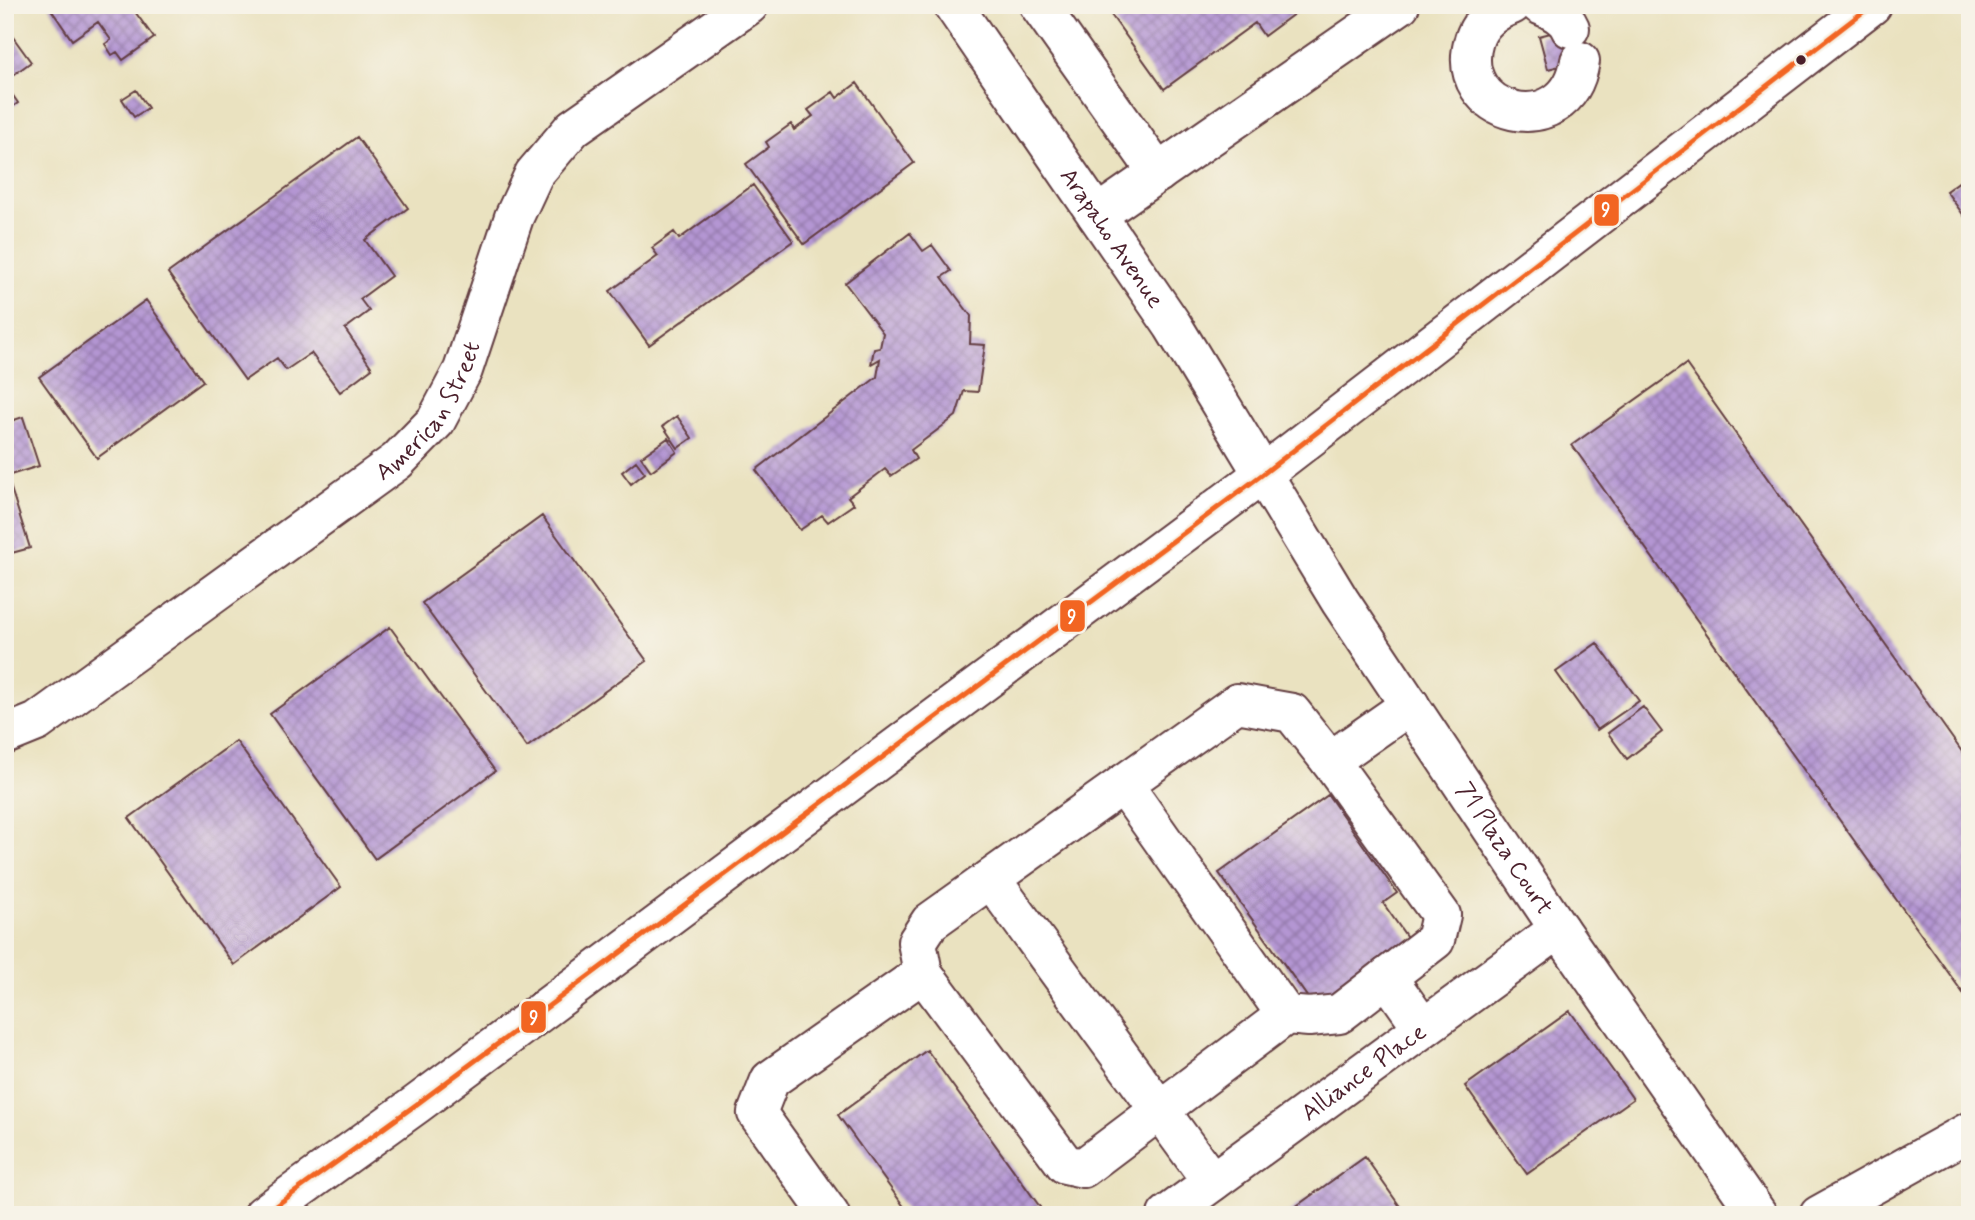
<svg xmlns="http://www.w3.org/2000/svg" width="1975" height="1220" font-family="Mynerve,sans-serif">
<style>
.building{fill:url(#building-cross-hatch)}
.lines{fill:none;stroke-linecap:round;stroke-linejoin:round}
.minor-casing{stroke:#623c41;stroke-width:42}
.highway-casing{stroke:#623c41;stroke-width:42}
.minor{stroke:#fff;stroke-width:38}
.highway{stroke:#fff;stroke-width:38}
.bus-1-casing{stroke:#f7f3e8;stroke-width:10}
.bus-1{stroke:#f26522;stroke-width:5}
.bus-dot{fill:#4a1f2b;stroke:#f7f3e8;stroke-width:2.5}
.labels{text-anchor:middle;stroke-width:5;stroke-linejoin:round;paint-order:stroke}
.street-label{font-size:24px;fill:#4a1f2b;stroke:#f7f3e8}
.line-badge{stroke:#f7f3e8;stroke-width:2.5}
.badge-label{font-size:19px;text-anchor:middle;font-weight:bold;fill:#fff}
</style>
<defs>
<pattern id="building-cross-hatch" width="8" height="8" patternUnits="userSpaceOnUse" patternTransform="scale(1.75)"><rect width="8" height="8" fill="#b496d3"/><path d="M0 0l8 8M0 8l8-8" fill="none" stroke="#947aab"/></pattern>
</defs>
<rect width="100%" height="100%" fill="#f7f3e8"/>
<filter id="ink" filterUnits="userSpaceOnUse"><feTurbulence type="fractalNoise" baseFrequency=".0143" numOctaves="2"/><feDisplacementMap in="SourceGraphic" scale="14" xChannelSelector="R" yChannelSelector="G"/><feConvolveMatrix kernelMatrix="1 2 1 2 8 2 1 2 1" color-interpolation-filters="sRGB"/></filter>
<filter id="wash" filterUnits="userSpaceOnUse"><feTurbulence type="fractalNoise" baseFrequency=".00686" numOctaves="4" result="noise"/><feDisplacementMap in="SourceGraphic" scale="28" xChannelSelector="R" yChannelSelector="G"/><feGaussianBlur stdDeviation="1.57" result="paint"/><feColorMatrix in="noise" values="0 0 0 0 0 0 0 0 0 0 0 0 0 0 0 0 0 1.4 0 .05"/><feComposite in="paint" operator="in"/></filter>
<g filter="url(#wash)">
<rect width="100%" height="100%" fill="#eae2c0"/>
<g id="blocks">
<path class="building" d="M48 5H130L154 38 123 60 117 52 112 55 105 44 111 40 98 22 72 40Z
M1104 5H1306L1264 36 1255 23 1164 89Z
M5 26 31 62 5 81Z
M1574 27 1583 60 1548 69 1539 36Z
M857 83 914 163 804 244 746 164 769 147 766 142 791 124 794 130 813 116 808 110 833 92 837 98Z
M5 84 18 103 5 112Z
M136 90 148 108 134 117 122 99Z
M357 137 408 208 365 240 391 276 360 299 369 311 345 329 372 368 340 392 311 353 286 370 277 358 245 380 168 273Z
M1970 174V224L1946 191Z
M753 185 793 241 649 345 610 291 658 256 652 248 674 232 679 239Z
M910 233 923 251 932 245 951 271 942 277 971 316 970 344 985 345 978 392 964 391 956 416 911 450 916 459 891 476 885 469 848 497 854 504 828 522 822 515 800 530 756 470 877 377 880 359 871 364 874 349 880 348 883 333 845 283Z
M146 300 203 381 97 458 39 377Z
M1686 364 1970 763V1003L1572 445Z
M677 416 692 438 678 448 663 426Z
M23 417 39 466 7 476 30 548 8 554 10 561 5 562V423Z
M668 438 677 452 651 471 641 457Z
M636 461 645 473 631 484 622 472Z
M542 516 647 661 527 747 422 603Z
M390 627 495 771 375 859 270 714Z
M1597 643 1639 701 1597 730 1556 672Z
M1643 707 1662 732 1627 759 1608 733Z
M236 741 341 887 234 965 129 818Z
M1328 795 1397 893 1383 903 1411 943 1316 1009 1219 873Z
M1570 1011 1633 1099 1527 1174 1465 1086Z
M927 1050 1040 1207 1029 1215H910L838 1115Z
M1365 1157 1406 1215H1284Z"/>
</g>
</g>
<g filter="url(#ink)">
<use href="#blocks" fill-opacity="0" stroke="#623c41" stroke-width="2"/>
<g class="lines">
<g class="minor-casing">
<g id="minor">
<path id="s1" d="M953 5 1173 326 1340 601 1559 929 1758 1215"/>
<path d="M1039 5 1158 173"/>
<path d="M1512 5C1494 11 1480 22 1474 40 1451 116 1567 145 1580 61"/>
<path d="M1540 5C1552 10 1565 16 1570 28"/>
<path d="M1097 215 1400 5"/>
<path id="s2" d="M5 735 37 722 397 461 436 421 463 370 514 217 534 174 573 128 749 5"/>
<path d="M1123 784 1286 1015"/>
<path d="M991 879 1212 1182"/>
<path d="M923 973 1065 1164 1083 1168 1286 1015 1309 1017 1339 1014 1435 940 1441 915 1330 761"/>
<path d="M1387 977 1423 1028"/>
<path d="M830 1215 757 1113 770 1080 923 973 917 942 930 922 1237 703 1292 713 1330 761 1410 705"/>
<path id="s3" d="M1167 1215 1559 929"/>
<path d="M1819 1215 1970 1131"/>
</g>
</g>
<g class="highway-casing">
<path id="highway" d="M263 1215 417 1104 1263 474 1872 5"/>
</g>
<use href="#minor" class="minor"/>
<use href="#highway" class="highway"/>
<g class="bus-1-casing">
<path id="bus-1" d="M263 1215 417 1104 1263 474 1872 5"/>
</g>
<use href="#bus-1" class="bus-1"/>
</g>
</g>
<circle class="bus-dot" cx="1801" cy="60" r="6"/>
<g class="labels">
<g class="street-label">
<text dy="8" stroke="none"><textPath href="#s1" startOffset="282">Arapaho Avenue</textPath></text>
<text dy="8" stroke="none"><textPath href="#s2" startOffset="539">American Street</textPath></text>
<text dy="8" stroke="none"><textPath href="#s1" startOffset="1008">71 Plaza Court</textPath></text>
<text dy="8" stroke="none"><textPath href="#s3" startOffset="243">Alliance Place</textPath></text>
</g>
</g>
<g class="line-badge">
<rect x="1593" y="193" width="27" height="34" rx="7" fill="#f26522"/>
<rect x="1059" y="599" width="27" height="34" rx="7" fill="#f26522"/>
<rect x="520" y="1000" width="27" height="34" rx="7" fill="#f26522"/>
</g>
<g class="badge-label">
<text x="1606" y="216">9</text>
<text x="1072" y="623">9</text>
<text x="534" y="1024">9</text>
</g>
<rect width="1975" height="1220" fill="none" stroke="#f7f3e8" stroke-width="28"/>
</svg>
